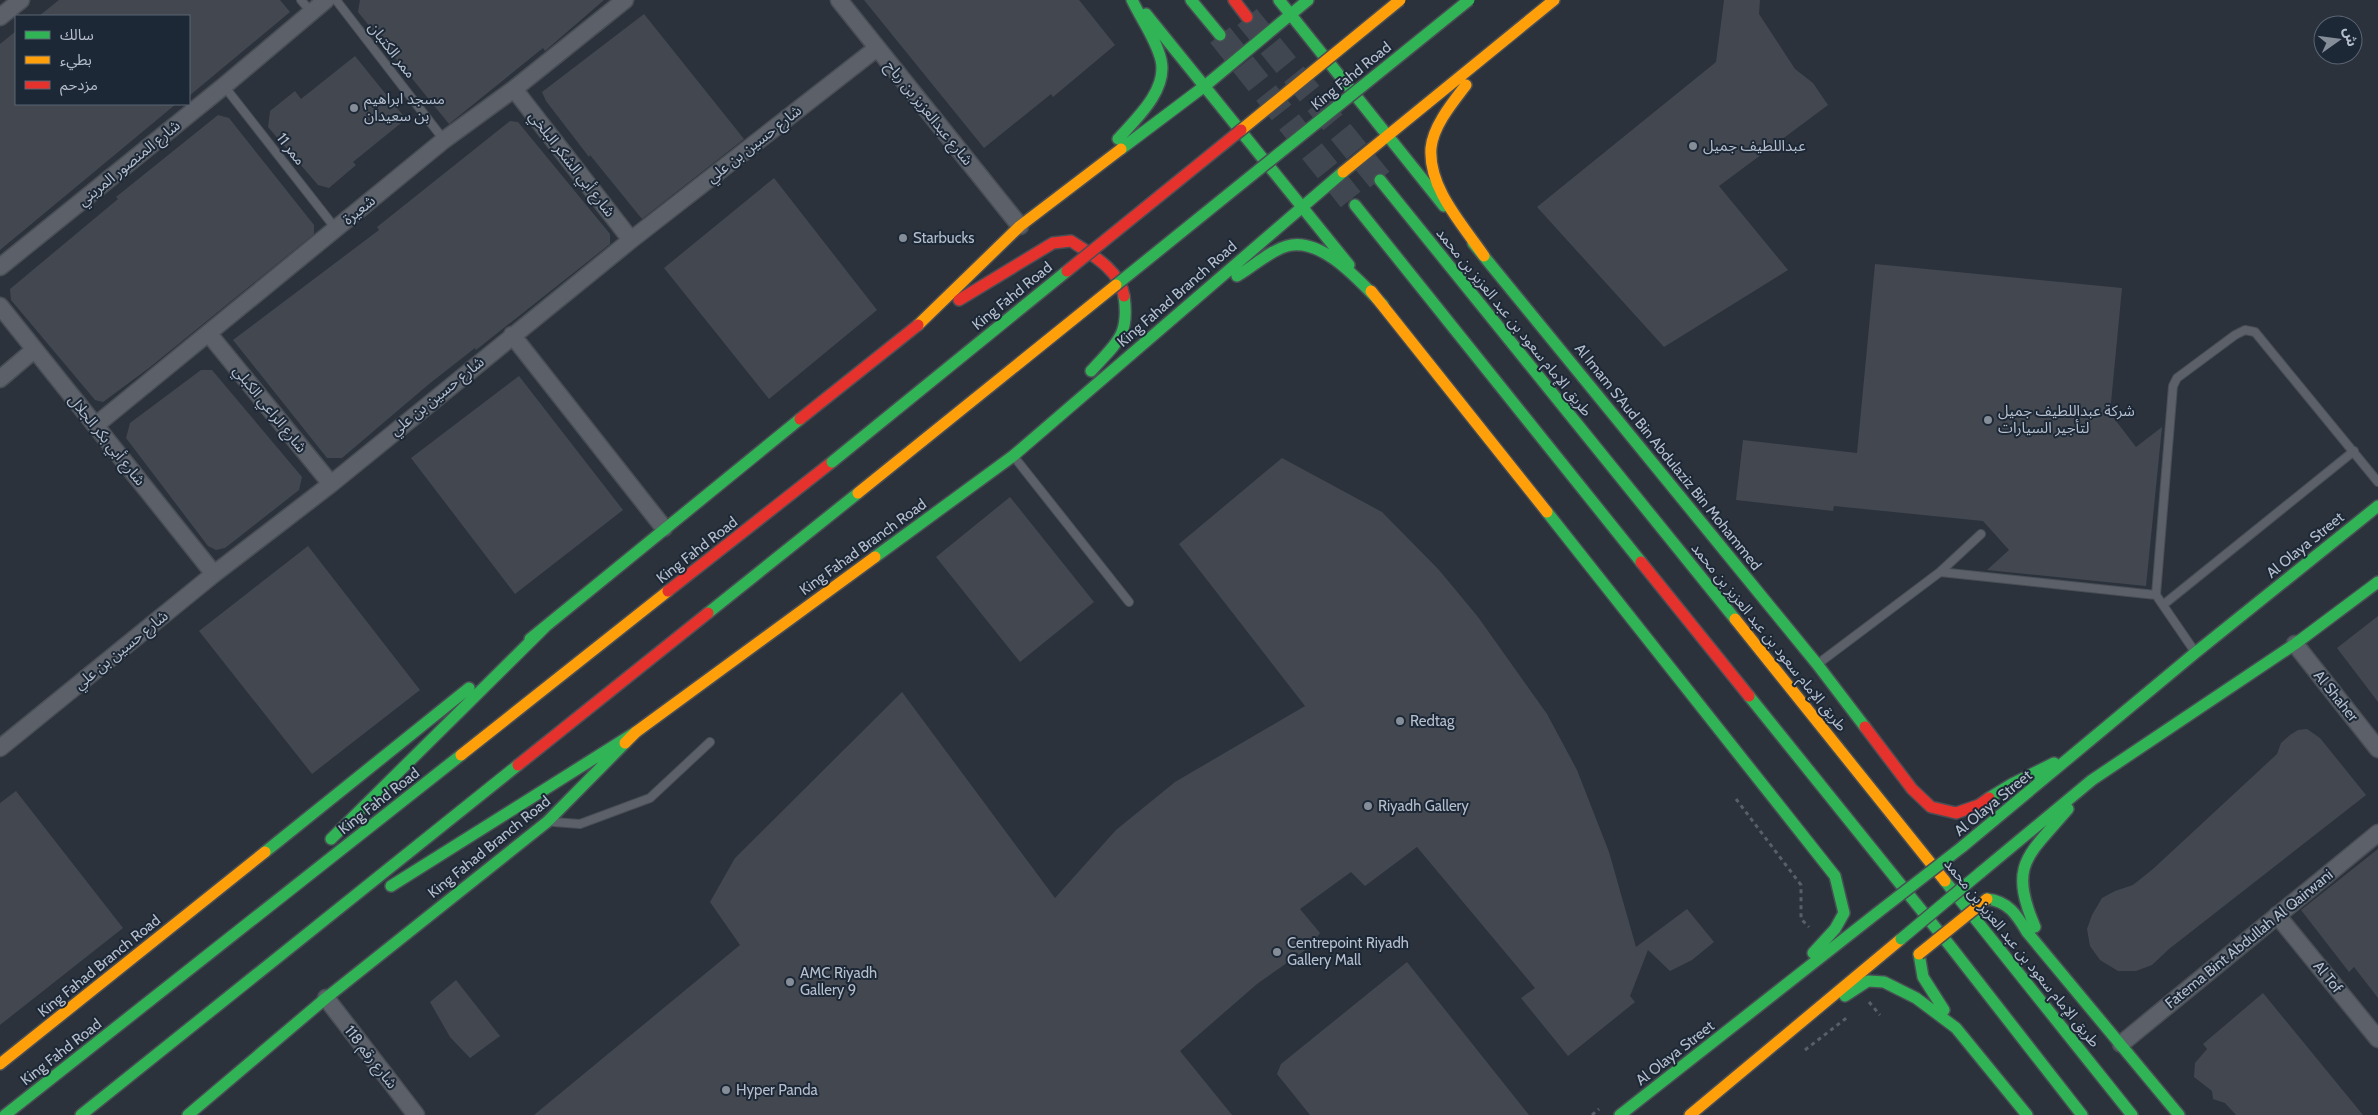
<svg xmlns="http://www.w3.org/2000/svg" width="2378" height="1115" font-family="Cabin,'Noto Sans Arabic',sans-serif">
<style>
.building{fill:#434850}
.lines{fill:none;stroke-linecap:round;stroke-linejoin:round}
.primary-tunnel{stroke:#404751;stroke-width:25;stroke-dasharray:25 12;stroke-linecap:butt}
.lane-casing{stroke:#494e55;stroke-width:10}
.street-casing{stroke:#494e55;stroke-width:19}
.fast-casing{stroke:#494e55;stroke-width:14}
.slow-casing{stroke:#494e55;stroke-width:14}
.jam-casing{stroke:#494e55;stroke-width:14}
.path{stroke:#595f66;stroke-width:3;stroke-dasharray:4 4;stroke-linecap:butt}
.lane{stroke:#5b6069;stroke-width:8}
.street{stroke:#5b6069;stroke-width:16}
.fast{stroke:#30b455;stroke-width:11}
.slow{stroke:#ff9f0a;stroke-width:11}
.jam{stroke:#e5322d;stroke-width:11}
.fast-bridge-casing{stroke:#494e55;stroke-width:14;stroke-linecap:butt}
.slow-bridge-casing{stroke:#494e55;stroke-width:14;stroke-linecap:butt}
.jam-bridge-casing{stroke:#494e55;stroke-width:14;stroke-linecap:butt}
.fast-bridge{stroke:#30b455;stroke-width:11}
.slow-bridge{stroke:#ff9f0a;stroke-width:11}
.jam-bridge{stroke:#e5322d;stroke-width:11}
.poi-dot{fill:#858d99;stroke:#1d2837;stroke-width:2}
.labels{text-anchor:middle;stroke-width:4;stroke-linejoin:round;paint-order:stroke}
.street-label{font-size:15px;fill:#b5becc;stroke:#1d2837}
.poi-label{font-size:15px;fill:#b5becc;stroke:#1d2837;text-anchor:start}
</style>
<rect width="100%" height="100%" fill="#2b323b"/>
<path class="building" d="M59 0H280L290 12 189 96V16H39Z
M360 0H604L545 51 543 48 449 124 358 12Z
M864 0H1079L1115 45 1053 97 1051 94 984 148Z
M1724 0H1760L1759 14 1795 69 1813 83 1828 105 1719 186 1788 270 1664 347 1537 207 1716 62Z
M644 14 744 139 642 219 590 155 589 157 546 101 542 92Z
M16 31V104H176L0 250V44Z
M355 56 406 119 353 162 356 165 329 188 318 185 268 127 270 111 295 91 301 99Z
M218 115 229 118 314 225V234L149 368 103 402 95 400 11 300 10 289 118 199 116 197Z
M510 121 518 122 610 234V244L476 350 475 348 429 384 342 458H327L233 340 379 230 377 227Z
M774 178 877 310 769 399 664 268Z
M1875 264 2122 288 2110 413 2136 447 2162 427 2146 586 1987 570 2009 550 1983 521 1834 506 1833 511 1736 500 1743 440 1857 453Z
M201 370H212L302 477 299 490 225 548 216 550 208 546 126 438 130 423Z
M519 376 623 510 515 594 411 458Z
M1282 458 1382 512 1439 570 1478 617 1547 714 1577 770 1609 852 1636 947 1687 909 1714 942 1692 960 1670 971 1648 950 1630 996 1635 1002 1568 1056 1521 998 1535 988 1417 847 1365 886 1351 872 1300 909 1320 933 1311 946 1257 984 1180 1051 1232 1115H534L740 945 710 902 735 858 902 692 1055 898 1116 830 1175 782 1305 706 1179 544Z
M1010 497 1094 602 1020 662 936 557Z
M308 546 420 690 312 774 199 631Z
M2378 616V702L2337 648Z
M2307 729 2320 738 2366 795 2169 949 2152 965 2136 971H2118L2100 960 2090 946 2087 929 2092 915 2102 898 2115 891 2133 885 2153 869 2277 754 2281 743 2290 735 2298 730Z
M16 791 123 928 0 1025V803Z
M2378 849V998L2354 967 2349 972 2301 910Z
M1407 962 1529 1115H1310L1277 1074 1281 1064Z
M456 980 500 1036 470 1058 450 1037 430 1002Z
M2263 993 2363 1115H2236L2225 1103 2213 1099 2212 1091 2194 1077 2195 1063 2207 1049 2203 1044Z"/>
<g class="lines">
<path class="primary-tunnel" d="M1247 17 1380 180
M1220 35 1355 205"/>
<g class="lane-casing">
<path id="lane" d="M301 0 311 12
M336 0 444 140
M224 86 336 229
M1015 458 1129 602
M1940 572 1981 534
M2156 595 2173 386 2177 378 2235 335 2245 330 2255 332 2378 482
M2163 605 2354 451
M1819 663 1940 572 2156 595 2193 649
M554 822 580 824 650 798 710 742"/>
</g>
<g class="street-casing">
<path id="street" d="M839 0 1020 226
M0 17 21 0
M514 89 631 240
M0 267 224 86 326 0
M0 306 214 574
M209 334 331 484
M512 335 664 528
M0 379 34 350
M96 425 444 140 514 89 625 0
M2295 644 2378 749
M0 748 214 574 331 484 631 240 877 48
M2277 915 2378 1039
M326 998 416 1115
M2121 1044 2378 833"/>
</g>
<g class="fast-casing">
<path id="fast" d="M1191 0 1220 35
M1279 0 1444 206
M1146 14 1349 265
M1118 139C1136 119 1168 90 1161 60 1156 39 1141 19 1132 0
M1121 149 1206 85 1308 0
M1380 180 1735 619
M1355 205 1641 562
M1473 243 1817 664 1865 727
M1237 276C1253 267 1269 251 1287 246 1322 236 1361 283 1383 305
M1091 371C1116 343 1130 336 1124 296
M1547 512 1835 876 1844 913 1835 929 1813 953
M875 557 1013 456 1343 172
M708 613 858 493
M530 639 800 419
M1749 696 1951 947 2082 1115
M1989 798 2012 784 2054 763
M331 839 545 627
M1962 847 2195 653 2378 506
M265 852 469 688
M1980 873 2092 780 2295 644 2378 582
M1945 881 2132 1115
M391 886 636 732
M1987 899C2008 901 2017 915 2027 932L2179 1115
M2035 927C2008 864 2028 856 2068 809
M1919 954 1923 977 1944 1010
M1845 996 1868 981 1884 982 1916 998 1956 1028 2027 1115
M5 1115 461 755
M81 1115 518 765
M188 1115 326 998 547 822 625 743
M1620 1115 1877 913"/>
</g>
<g class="slow-casing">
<path id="slow" d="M1466 85C1453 102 1433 126 1431 148 1428 188 1463 225 1484 256
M1343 172 1554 0
M1371 291 1547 512
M918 325 1020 226 1121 149
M1735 619 1945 881
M625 743 636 732 875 557
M461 755 668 591
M0 1064 265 852
M1690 1115 1901 939"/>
</g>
<g class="jam-casing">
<path id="jam" d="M1234 0 1247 17
M959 300 1053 243 1071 241C1091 254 1120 270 1124 296
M800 419 918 325
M1641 562 1749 696
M668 591 832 462
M1865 727 1912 789 1931 807 1956 813 1979 805 1989 798
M518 765 708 613"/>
</g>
<path class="path" d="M1736 799 1801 885V919L1809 927
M1869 1002 1880 1015
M1805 1050 1849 1016
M1592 1115 1599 1109"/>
<use href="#lane" class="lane"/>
<use href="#street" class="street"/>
<use href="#fast" class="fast"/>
<use href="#slow" class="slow"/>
<use href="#jam" class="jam"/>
<g class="fast-bridge-casing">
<path id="fast-bridge" d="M1116 285 1469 0
M832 462 1067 271
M1877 913 1962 847
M1901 939 1980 873"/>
</g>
<g class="slow-bridge-casing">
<path id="slow-bridge" d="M1241 130 1400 0
M858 493 1116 285
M1919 954 1987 899"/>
</g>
<g class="jam-bridge-casing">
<path id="jam-bridge" d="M1067 271 1241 130"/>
</g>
<use href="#fast-bridge" class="fast-bridge"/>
<use href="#slow-bridge" class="slow-bridge"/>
<use href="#jam-bridge" class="jam-bridge"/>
</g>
<g class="poi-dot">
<circle cx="354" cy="108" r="5"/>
<circle cx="1693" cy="146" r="5"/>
<circle cx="903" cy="238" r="5"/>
<circle cx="1988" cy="420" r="5"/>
<circle cx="1400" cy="721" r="5"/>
<circle cx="1368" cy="806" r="5"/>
<circle cx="1277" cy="952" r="5"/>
<circle cx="790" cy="982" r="5"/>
<circle cx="726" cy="1090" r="5"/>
</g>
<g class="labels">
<g class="street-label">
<text transform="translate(392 50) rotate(52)" y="5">ممر الكتبان</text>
<text transform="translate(1351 76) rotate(-39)" y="5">King Fahd Road</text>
<text transform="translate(929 113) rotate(51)" y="5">شارع عبدالعزيز بن رباح</text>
<text transform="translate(754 144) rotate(-38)" y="5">شارع حسين بن علي</text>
<text transform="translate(291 149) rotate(52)" y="5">ممر 11</text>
<text transform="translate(129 163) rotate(-39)" y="5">شارع المنصور المريني</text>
<text transform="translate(572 164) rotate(52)" y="5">شارع أبي الشكر البلخي</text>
<text transform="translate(359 210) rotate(-39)" y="5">شعيرة</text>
<text transform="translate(1177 294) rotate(-41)" y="5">King Fahad Branch Road</text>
<text transform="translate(1012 296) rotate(-39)" y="5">King Fahd Road</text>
<text transform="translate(1514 322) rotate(51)" y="5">طريق الإمام سعود بن عبد العزيز بن محمد</text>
<text transform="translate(437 396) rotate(-39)" y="5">شارع حسين بن علي</text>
<text transform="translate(270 409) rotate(51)" y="5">شارع الراعي الكبلي</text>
<text transform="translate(107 440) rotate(51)" y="5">شارع أبي بكر الجلال</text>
<text transform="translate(1668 457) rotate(51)" y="5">Al Imam S'Aud Bin Abdulaziz Bin Mohammed</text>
<text transform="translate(2305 545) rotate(-39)" y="5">Al Olaya Street</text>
<text transform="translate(863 547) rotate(-36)" y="5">King Fahad Branch Road</text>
<text transform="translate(697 550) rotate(-38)" y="5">King Fahd Road</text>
<text transform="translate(1769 637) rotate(51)" y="5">طريق الإمام سعود بن عبد العزيز بن محمد</text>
<text transform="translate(121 650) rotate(-39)" y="5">شارع حسين بن علي</text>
<text transform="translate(2336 696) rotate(51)" y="5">Al Shaher</text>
<text transform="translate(379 801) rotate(-38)" y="5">King Fahd Road</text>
<text transform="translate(1993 803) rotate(-39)" y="5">Al Olaya Street</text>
<text transform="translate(489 847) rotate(-39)" y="5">King Fahad Branch Road</text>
<text transform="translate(2249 939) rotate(-39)" y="5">Fatema Bint Abdullah Al Qairwani</text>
<text transform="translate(2022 953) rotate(51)" y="5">طريق الإمام سعود بن عبد العزيز بن محمد</text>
<text transform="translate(99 966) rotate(-39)" y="5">King Fahad Branch Road</text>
<text transform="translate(2328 977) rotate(51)" y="5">Al Tof</text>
<text transform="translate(61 1052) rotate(-38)" y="5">King Fahd Road</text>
<text transform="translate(1675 1053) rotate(-38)" y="5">Al Olaya Street</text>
<text transform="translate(371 1057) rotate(52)" y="5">شارع رقم 118</text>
</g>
<g class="poi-label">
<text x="364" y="104">مسجد ابراهيم<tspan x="364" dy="17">بن سعيدان</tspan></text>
<text x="1703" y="151">عبداللطيف جميل</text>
<text x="913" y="243">Starbucks</text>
<text x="1998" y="416">شركة عبداللطيف جميل<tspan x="1998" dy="17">لتأجير السيارات</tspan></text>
<text x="1410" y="726">Redtag</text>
<text x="1378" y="811">Riyadh Gallery</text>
<text x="1287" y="948">Centrepoint Riyadh<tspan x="1287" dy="17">Gallery Mall</tspan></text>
<text x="800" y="978">AMC Riyadh<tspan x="800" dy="17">Gallery 9</tspan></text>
<text x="736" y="1095">Hyper Panda</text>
</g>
</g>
<rect x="15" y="15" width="175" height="90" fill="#1d2837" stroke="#5a6473"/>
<rect x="25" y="31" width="25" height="8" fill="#30b455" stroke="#5a6473"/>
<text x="60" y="40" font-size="15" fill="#b5becc">سالك</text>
<rect x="25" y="56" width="25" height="8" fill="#ff9f0a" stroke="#5a6473"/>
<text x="60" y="65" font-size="15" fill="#b5becc">بطيء</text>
<rect x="25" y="81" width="25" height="8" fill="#e5322d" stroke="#5a6473"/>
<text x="60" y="90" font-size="15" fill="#b5becc">مزدحم</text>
<g transform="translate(2338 40) rotate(76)"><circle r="24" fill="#1d2837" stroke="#5a6473"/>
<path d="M0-4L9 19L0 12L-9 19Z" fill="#858d99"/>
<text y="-8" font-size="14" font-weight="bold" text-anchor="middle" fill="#b5becc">ش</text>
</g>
</svg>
